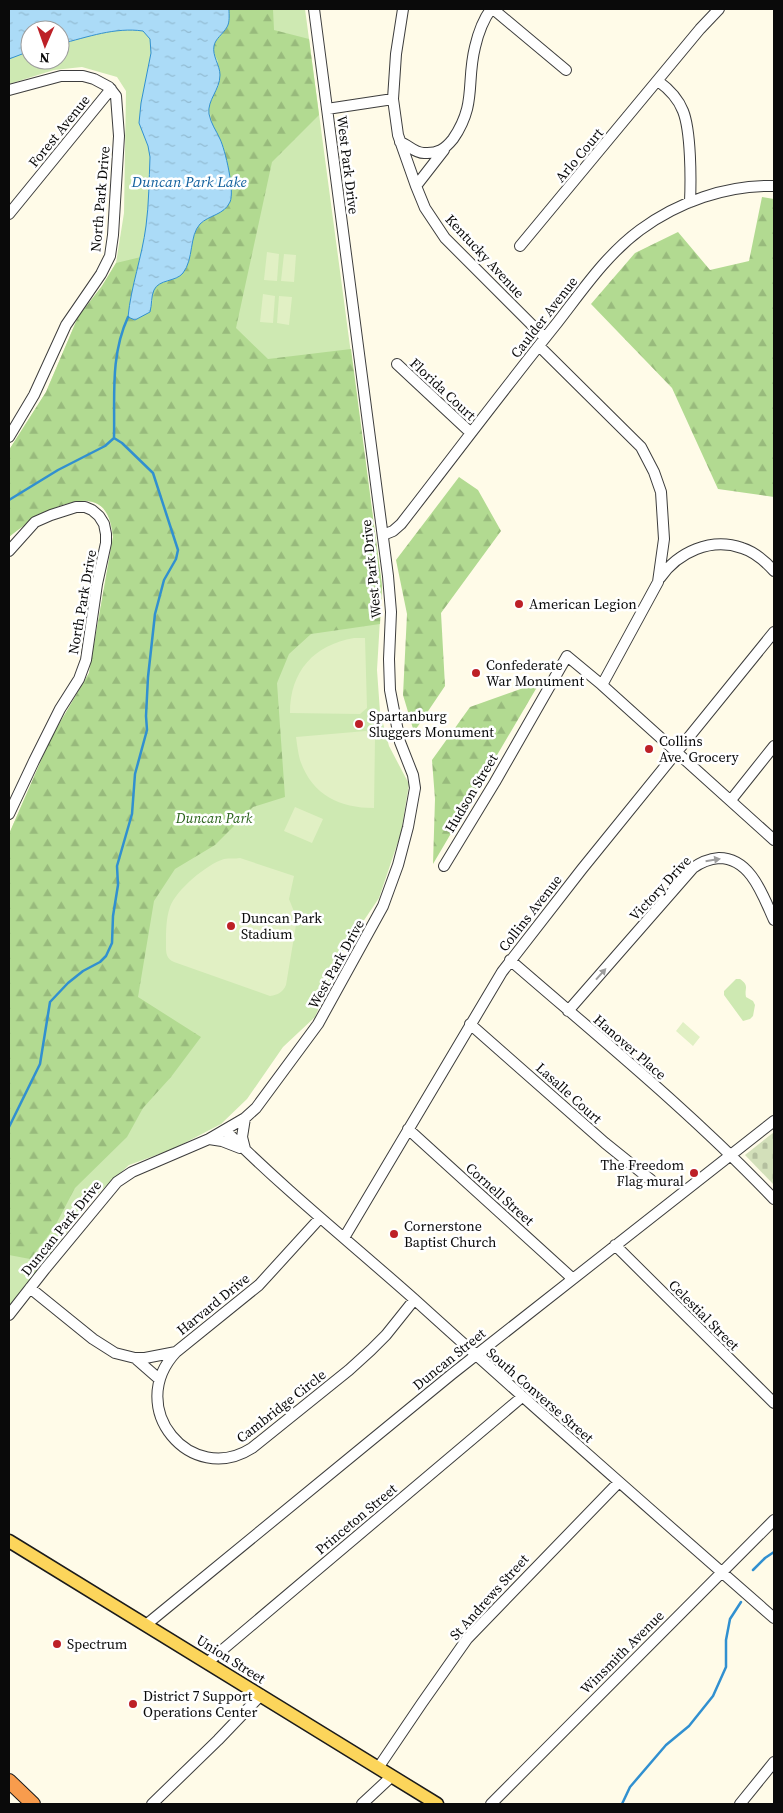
<svg xmlns="http://www.w3.org/2000/svg" width="783" height="1813" font-family="'Source Serif 4',serif">
<style>
.grass{fill:#cee9b2;fill-rule:evenodd}
.forest{fill:url(#forest-firs)}
.cemetery{fill:url(#cemetery-stones)}
.pitch{fill:#e1f0c4}
.water{fill:url(#water-ripples);stroke:#3190d0}
.lines{fill:none;stroke-linecap:round;stroke-linejoin:round}
.stream{stroke:#3190d0;stroke-width:2.5}
.minor-casing{stroke:#3d3d3d;stroke-width:12}
.major-casing{stroke:#1b1b1b;stroke-width:15}
.highway-casing{stroke:#1b1b1b;stroke-width:16}
.minor{stroke:#fff;stroke-width:10}
.major{stroke:#fcd55b;stroke-width:12}
.highway{stroke:#f89c4d;stroke-width:14}
.oneway{fill:#9d9d9d}
.poi-dot{fill:#bd2027;stroke:#fff;stroke-width:2}
.labels{text-anchor:middle;stroke-width:5;stroke-linejoin:round;paint-order:stroke}
.street-label{font-size:14px;fill:#0a0a0a;stroke:#fff}
.poi-label{font-size:14px;fill:#0a0a0a;stroke:#fff;text-anchor:start}
.park-label{font-size:14px;font-style:italic;fill:#29631a;stroke:#fff}
.water-label{font-size:15px;font-style:italic;fill:#12609e;stroke:#fff}
</style>
<defs>
<pattern id="forest-firs" width="22" height="20" patternUnits="userSpaceOnUse" patternTransform="scale(1.25)"><rect width="22" height="20" fill="#b2da91"/><path d="M5 1l3.5 6h-7zM16 11l3.5 6h-7z" fill="#98ba7c"/></pattern>
<pattern id="cemetery-stones" width="16" height="16" patternUnits="userSpaceOnUse" patternTransform="scale(1.25)"><rect width="16" height="16" fill="#d3e0ba"/><path d="M2 7V4a2 2 0 0 1 4 0v3zM10 15v-3a2 2 0 0 1 4 0v3z" fill="#b4bf9f"/></pattern>
<pattern id="water-ripples" width="26" height="14" patternUnits="userSpaceOnUse" patternTransform="scale(1.25)"><rect width="26" height="14" fill="#abdbf7"/><path d="M2 4q2-2 4 0t4 0M15 11q2-2 4 0t4 0" fill="none" stroke="#92bbd2"/></pattern>
</defs>
<rect width="100%" height="100%" fill="#fffbe8"/>
<path class="grass" d="M9 9H305L382 586 377 670 380 712 389 746 409 784 401 833 379 898 342 953 315 1017 283 1047 247 1099 221 1124 173 1149 129 1165 94 1197 9 1307V834L51 738 89 673 113 537C112 527 110 516 103 508 81 485 26 522 9 537V450L46 392 78 317 102 286 116 263 124 213 126 91 117 77 82 67 54 70 9 84ZM30 30H60V60H30Z
M736 979H740C750 986 744 988 746 997L753 1001 755 1005 753 1016 750 1019 743 1021 724 995V991Z"/>
<path class="forest" d="M229 9H273L274 30 309 39 319 115 272 162 236 328 268 359 351 349 382 586 380 624 311 634 289 654 277 683 285 797 253 807 215 845 175 869 154 901 138 997 201 1037 171 1077 143 1108 127 1137 75 1188 54 1228 30 1259 9 1255V834L51 738 89 673 113 537C112 527 110 516 103 508 81 485 26 522 9 537V450L46 392 78 317 102 286 116 263 141 257 130 300 152 305C153 300 152 293 154 289 159 279 174 282 181 275 194 262 189 241 198 227 204 218 216 216 224 209L219 137 213 127 209 109 210 103 219 85 218 61 214 53V44L228 26Z
M762 197 774 199V497L718 489 672 388 591 304 635 253 678 232 710 270 749 261Z
M459 477 478 490 501 531 441 613 445 686 414 732 403 695 407 614 396 560Z
M540 682 433 864 435 799 432 760 470 707Z"/>
<path class="cemetery" d="M774 1132V1185L745 1155Z"/>
<path class="pitch" d="M267 252 279 254 277 281 264 280Z
M284 254 296 255 294 282 281 281Z
M263 294 275 296 273 323 260 322Z
M279 296 292 297 289 325 277 323Z
M354 638H365L367 708 360 714 290 713C290 671 314 645 354 638Z
M366 731 375 738 374 808C339 808 312 795 300 760 298 753 297 744 296 737Z
M295 807 323 819 312 843 284 831Z
M240 858 294 876 289 899 297 919 286 985C283 992 278 995 270 996L174 962C165 958 166 951 166 942 166 932 166 918 170 907 176 890 207 864 224 859 229 858 235 859 240 858Z
M683 1022 700 1037 693 1046 676 1031Z"/>
<path class="water" d="M9 9H229C229 15 230 22 227 27 223 34 215 39 214 46 212 56 220 65 220 75 220 90 207 100 209 114 211 124 216 130 220 139 225 149 235 191 230 202 224 215 209 215 200 224 189 236 194 259 183 273 176 282 159 279 154 290 151 296 152 305 150 312L135 320 128 317C131 286 142 257 146 226 149 204 149 180 150 157L148 146 139 123 141 103 151 53 150 39 143 31C115 27 88 37 60 44V30H30V51L9 59Z"/>
<g class="lines">
<path class="stream" d="M9 500 58 470 105 446 114 438C115 397 110 356 128 317
M9 1127 40 1064 50 1002 68 983 83 971 100 962 106 956 112 943 113 916 118 885 117 866 132 814 135 774 147 730 146 716 148 677 155 614 164 580 176 559 178 550 153 473 122 443 114 438
M753 1570 765 1558 774 1552
M622 1804 630 1787 666 1745 689 1726 713 1696 726 1667V1640L730 1619 741 1602"/>
<g class="minor-casing">
<path id="minor" d="M403 9 396 54 393 99 398 135 416 186 425 208 445 238 545 338
M493 9 566 70
M658 81C669 89 678 98 683 111 691 131 691 179 690 202
M9 90 61 76H83L94 79 109 87 116 96 119 136 113 235 110 256 101 274 66 325 34 395 9 437
M327 109 393 99
M400 142C409 145 414 153 424 153 438 154 445 149 453 139 477 104 466 83 475 47 478 34 483 20 491 9
M416 186 444 150
M9 214 111 89
M520 246 700 29 719 9
M539 346 641 447 654 472 661 492 664 539 658 582 602 685
M397 364 471 433
M383 535 393 531 401 524C453 457 504 389 557 323 582 291 606 255 640 230 678 202 726 185 774 186
M9 551 35 522 51 515 76 507H85L92 510 99 516 104 524 106 534V543L97 584 86 660 79 679 60 709 34 761 9 814
M660 578C678 552 711 537 742 548 755 552 765 561 774 571
M731 800 774 746
M444 866 495 782 567 656 602 685 774 840
M510 960C600 1038 692 1113 774 1199
M568 1011 693 868C701 862 709 859 719 858 751 858 763 896 774 920
M470 1024 605 1143 651 1180
M408 1129 573 1279
M225 1130C285 1190 351 1243 414 1299 533 1407 653 1512 774 1618
M209 1139 222 1141 240 1148
M245 1149 242 1137 245 1118
M344 1238 502 972 582 869 774 632
M615 1245 774 1403
M30 1288 93 1339 115 1353 135 1358H145L176 1352 259 1285 320 1218
M9 1315 45 1269 117 1182 132 1172 209 1139 245 1118 256 1108 318 1024 383 906 398 865 408 827 415 788 413 775 400 742 390 690 389 659 391 612 388 576 314 9
M176 1352C124 1408 191 1487 252 1448L349 1370 371 1350 386 1335 414 1300
M135 1358 159 1379
M147 1624 452 1374 774 1121
M208 1662 522 1397
M378 1768 422 1703 467 1639 619 1482
M152 1804 218 1740 261 1695
M362 1804 392 1776
M491 1804 774 1520
M740 1804 774 1762"/>
</g>
<g class="major-casing">
<path id="major" d="M9 1541 437 1804"/>
</g>
<g class="highway-casing">
<path id="highway" d="M9 1781 33 1804"/>
</g>
<use href="#minor" class="minor"/>
<use href="#major" class="major"/>
<use href="#highway" class="highway"/>
</g>
<defs><path id="oneway-solid" d="M-6-.8H1V-3.2L6.5 0L1 3.2V.8H-6Z" transform="scale(1.25)"/></defs>
<g class="oneway">
<use href="#oneway-solid" transform="translate(713 860) rotate(-9)"/>
<use href="#oneway-solid" transform="translate(601 974) rotate(-48)"/>
</g>
<g class="poi-dot">
<circle cx="519" cy="604" r="5"/>
<circle cx="476" cy="673" r="5"/>
<circle cx="359" cy="724" r="5"/>
<circle cx="649" cy="749" r="5"/>
<circle cx="231" cy="926" r="5"/>
<circle cx="694" cy="1173" r="5"/>
<circle cx="394" cy="1234" r="5"/>
<circle cx="57" cy="1644" r="5"/>
<circle cx="133" cy="1704" r="5"/>
</g>
<g class="labels">
<g class="street-label">
<text transform="translate(59 131) rotate(-51)" y="5">Forest Avenue</text>
<text transform="translate(579 155) rotate(-50)" y="5">Arlo Court</text>
<text transform="translate(348 165) rotate(83)" y="5">West Park Drive</text>
<text transform="translate(100 199) rotate(-85)" y="5">North Park Drive</text>
<text transform="translate(485 256) rotate(47)" y="5">Kentucky Avenue</text>
<text transform="translate(544 317) rotate(-52)" y="5">Caulder Avenue</text>
<text transform="translate(443 389) rotate(43)" y="5">Florida Court</text>
<text transform="translate(371 569) rotate(-96)" y="5">West Park Drive</text>
<text transform="translate(82 602) rotate(-80)" y="5">North Park Drive</text>
<text transform="translate(471 793) rotate(-59)" y="5">Hudson Street</text>
<text transform="translate(660 888) rotate(-47)" y="5">Victory Drive</text>
<text transform="translate(530 913) rotate(-52)" y="5">Collins Avenue</text>
<text transform="translate(336 964) rotate(-61)" y="5">West Park Drive</text>
<text transform="translate(630 1047) rotate(41)" y="5">Hanover Place</text>
<text transform="translate(569 1093) rotate(42)" y="5">Lasalle Court</text>
<text transform="translate(500 1194) rotate(42)" y="5">Cornell Street</text>
<text transform="translate(61 1228) rotate(-51)" y="5">Duncan Park Drive</text>
<text transform="translate(213 1304) rotate(-39)" y="5">Harvard Drive</text>
<text transform="translate(704 1315) rotate(45)" y="5">Celestial Street</text>
<text transform="translate(449 1359) rotate(-39)" y="5">Duncan Street</text>
<text transform="translate(540 1395) rotate(41)" y="5">South Converse Street</text>
<text transform="translate(281 1406) rotate(-38)" y="5">Cambridge Circle</text>
<text transform="translate(356 1519) rotate(-40)" y="5">Princeton Street</text>
<text transform="translate(489 1597) rotate(-48)" y="5">St Andrews Street</text>
<text transform="translate(622 1652) rotate(-45)" y="5">Winsmith Avenue</text>
<text transform="translate(231 1659) rotate(32)" y="5">Union Street</text>
</g>
<g class="poi-label">
<text x="529" y="609">American Legion</text>
<text x="486" y="670">Confederate<tspan x="486" dy="16">War Monument</tspan></text>
<text x="369" y="721">Spartanburg<tspan x="369" dy="16">Sluggers Monument</tspan></text>
<text x="659" y="746">Collins<tspan x="659" dy="16">Ave. Grocery</tspan></text>
<text x="241" y="923">Duncan Park<tspan x="241" dy="16">Stadium</tspan></text>
<text x="684" y="1170" text-anchor="end">The Freedom<tspan x="684" dy="16">Flag mural</tspan></text>
<text x="404" y="1231">Cornerstone<tspan x="404" dy="16">Baptist Church</tspan></text>
<text x="67" y="1649">Spectrum</text>
<text x="143" y="1701">District 7 Support<tspan x="143" dy="16">Operations Center</tspan></text>
</g>
<g class="park-label">
<text x="214" y="823">Duncan Park</text>
</g>
<g class="water-label">
<text x="189" y="187">Duncan Park Lake</text>
</g>
</g>
<rect width="783" height="1813" fill="none" stroke="#0a0a0a" stroke-width="20"/>
<g transform="translate(45 45) rotate(182)"><circle r="24" fill="#ffffff" stroke="#9d9d9d"/>
<path d="M0-4L9 19L0 12L-9 19Z" fill="#bd2027"/>
<text y="-8" font-size="14" font-weight="bold" text-anchor="middle" fill="#0a0a0a">N</text>
</g>
</svg>
